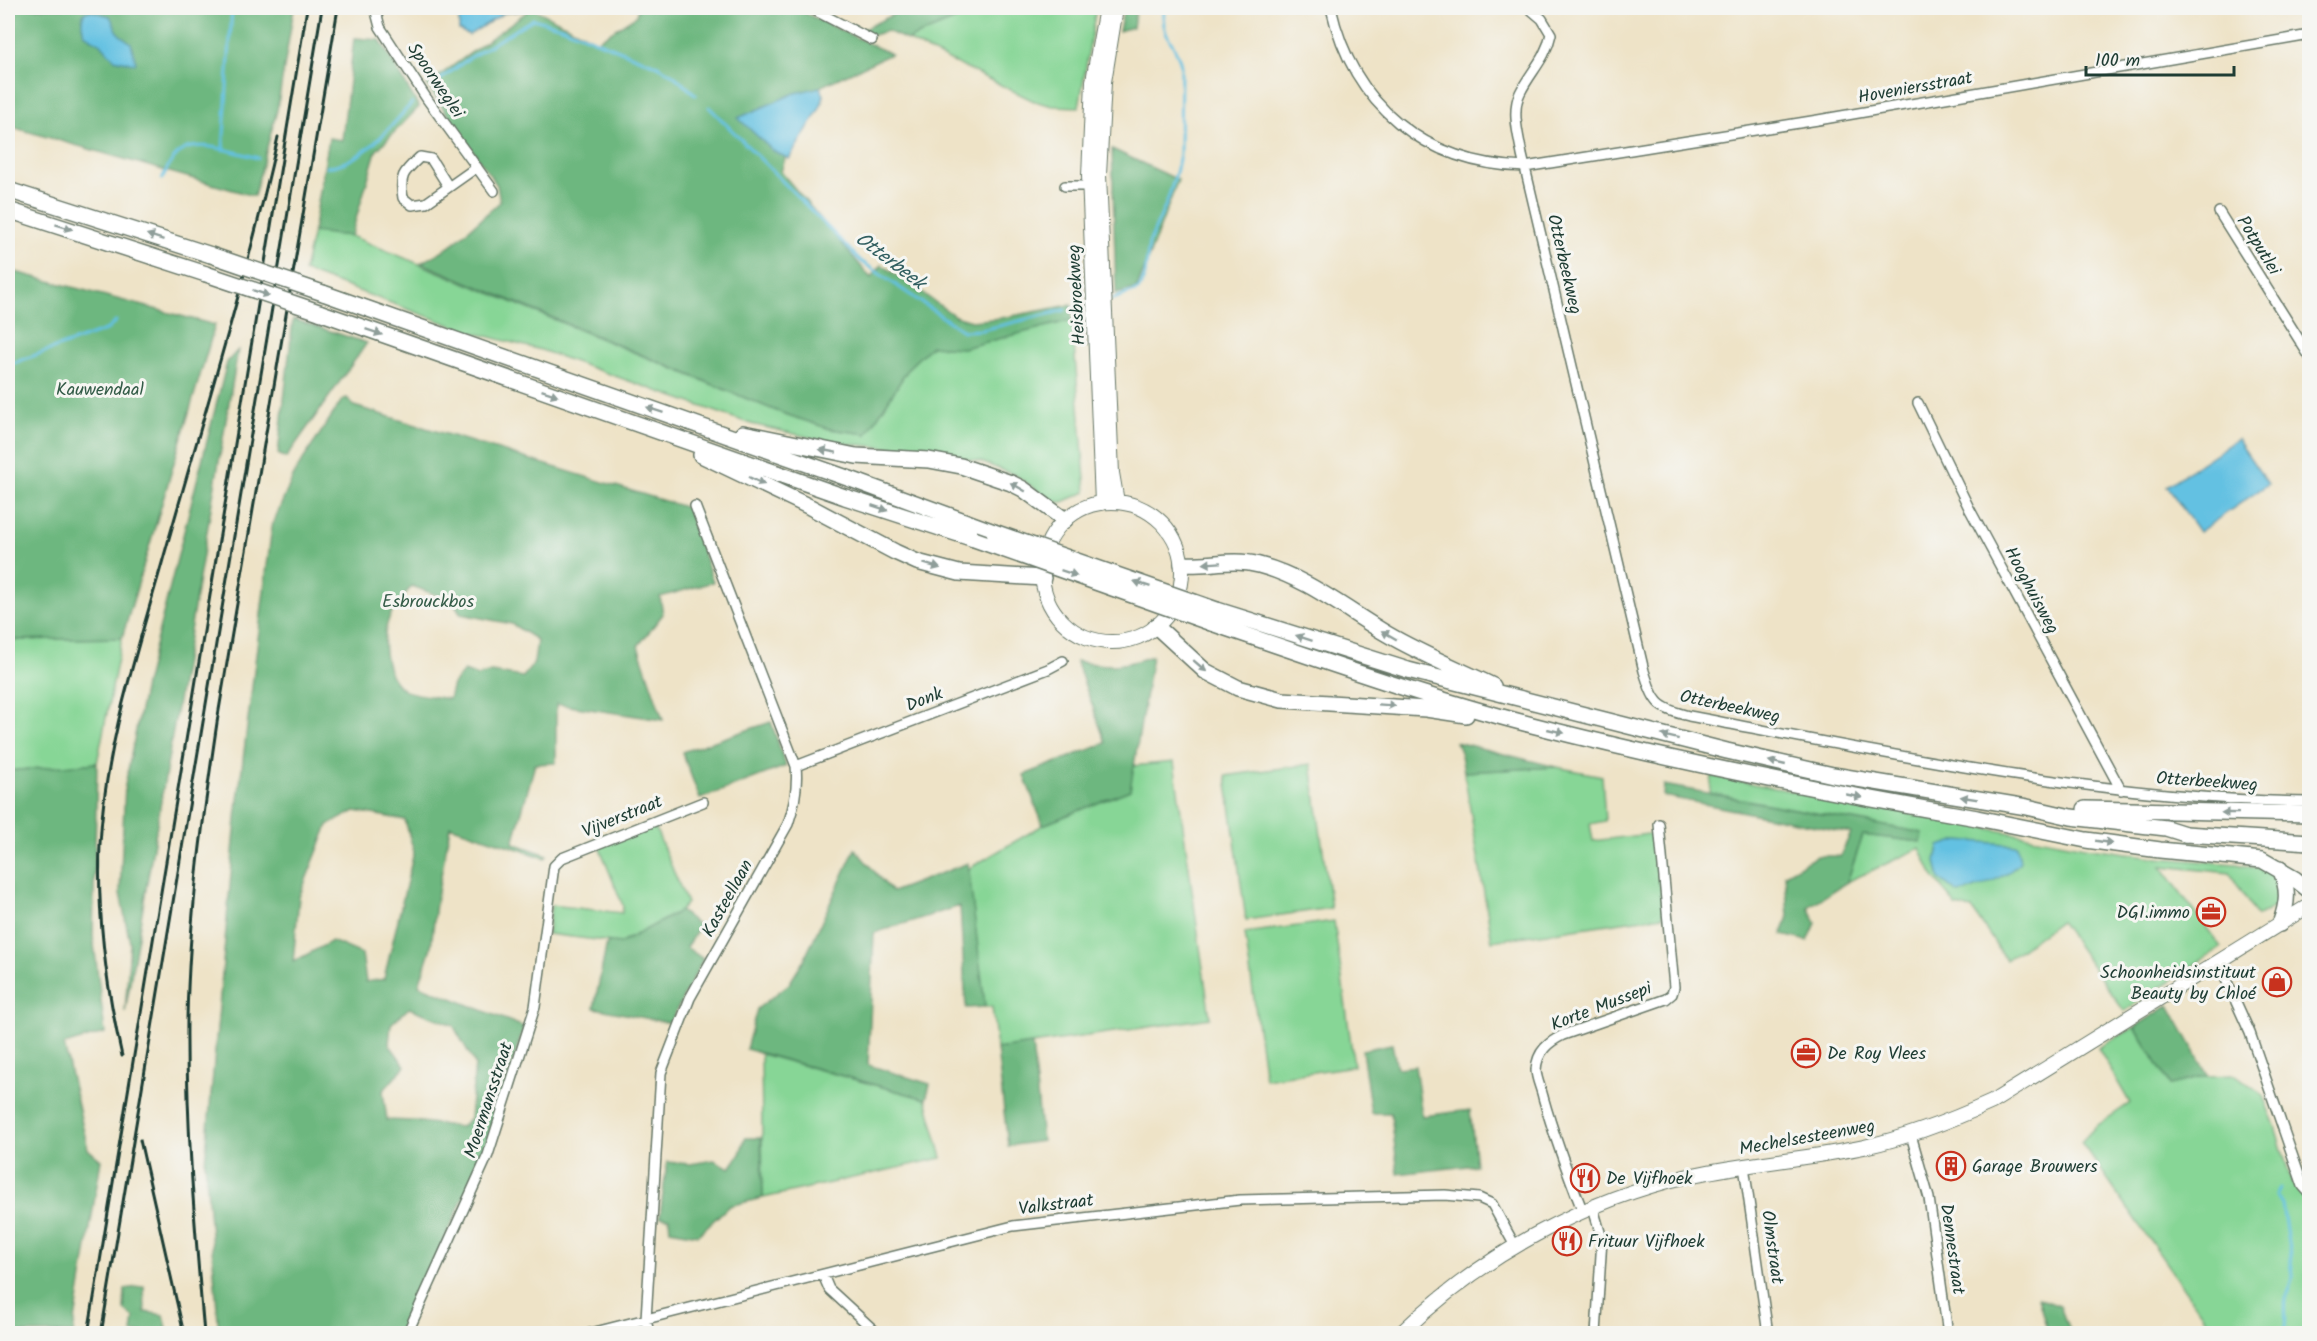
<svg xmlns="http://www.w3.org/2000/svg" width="2317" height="1341" font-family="Kalam,sans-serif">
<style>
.green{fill:#87d696;stroke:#538a65;stroke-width:1.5;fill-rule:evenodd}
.forest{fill:#6db77f;stroke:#467a5a;stroke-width:1.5;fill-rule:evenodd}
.water{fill:#64c1e2;stroke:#427f8b;stroke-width:1.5}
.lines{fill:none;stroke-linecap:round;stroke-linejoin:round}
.stream{stroke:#64c1e2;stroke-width:3}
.minor-casing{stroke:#677767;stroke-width:12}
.secondary-casing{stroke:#677767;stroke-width:16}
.primary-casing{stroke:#677767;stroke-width:18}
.trunk-casing{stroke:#677767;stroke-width:18}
.minor{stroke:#fff;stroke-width:9}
.secondary{stroke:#fff;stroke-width:14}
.primary{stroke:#fff;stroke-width:15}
.trunk{stroke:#fff;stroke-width:15}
.rail{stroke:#1f3d34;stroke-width:3}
.trunk-bridge-casing{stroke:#677767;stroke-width:18;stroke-linecap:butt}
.trunk-bridge{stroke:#fff;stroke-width:15}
.oneway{fill:#8f9e9a}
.labels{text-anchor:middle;stroke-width:6;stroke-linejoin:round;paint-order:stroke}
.street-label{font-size:18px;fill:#1f3d34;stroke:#f6f6f2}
.park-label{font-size:18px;fill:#345c48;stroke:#f6f6f2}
.poi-label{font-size:18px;fill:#1f3d34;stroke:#f6f6f2;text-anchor:start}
.water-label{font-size:20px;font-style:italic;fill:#305e60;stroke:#f6f6f2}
</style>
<rect width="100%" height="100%" fill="#f6f6f2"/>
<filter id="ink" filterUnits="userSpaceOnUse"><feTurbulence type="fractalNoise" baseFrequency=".0167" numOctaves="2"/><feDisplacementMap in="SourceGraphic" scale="12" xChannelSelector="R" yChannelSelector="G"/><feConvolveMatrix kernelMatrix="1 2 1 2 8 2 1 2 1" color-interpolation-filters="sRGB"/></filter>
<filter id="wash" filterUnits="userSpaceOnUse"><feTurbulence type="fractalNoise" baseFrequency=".008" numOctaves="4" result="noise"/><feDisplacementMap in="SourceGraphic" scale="24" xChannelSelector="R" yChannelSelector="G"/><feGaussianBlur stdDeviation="1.35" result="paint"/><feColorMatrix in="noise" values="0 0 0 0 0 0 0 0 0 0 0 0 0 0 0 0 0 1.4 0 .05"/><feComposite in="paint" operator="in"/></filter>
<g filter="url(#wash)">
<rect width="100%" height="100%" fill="#eee3c7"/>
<path class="green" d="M984 8H1096L1079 107 1053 106 1034 101 907 40Z
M313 232 351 236 779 412 830 429 867 434 910 366 931 346 963 348 1072 320 1086 492 1063 502H1054L1015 475 981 462 941 453 830 442 751 424 541 350 467 331 304 271Z
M122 638 97 763 8 771V640Z
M1174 762 1210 1018 997 1049 992 1007H985L968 869 1043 825 1130 790 1132 766Z
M1311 764 1331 908 1246 920 1226 776Z
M1556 767 1602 776 1605 821 1590 824 1593 841 1656 833 1663 916 1492 941 1464 772Z
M1712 776 2085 847 2160 858 2237 864 2274 872 2280 893V903L2257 917 2230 873 2161 866 2221 947 2124 1011 2060 921 2006 960 1972 909 1956 906 1932 874 1920 848 1847 882 1863 835 1921 842 1923 833 1710 793ZM1998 844 2016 845V867L1968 891Z
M654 825 687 903 680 911 621 943 548 934 551 905 622 913 623 906 599 846Z
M1334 921 1354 1066 1265 1079 1245 933Z
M2135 1027 2170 1085 2208 1076 2236 1075 2262 1094 2275 1126 2292 1184 2302 1186 2309 1180V1333H2215L2081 1142 2095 1127 2130 1103 2098 1048Z
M761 1054 926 1099 942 1158 763 1198Z"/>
<path class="forest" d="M8 8H294L277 110 254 196 8 126Z
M532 8 597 41 636 16 638 8H794L891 54 752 118 786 155 781 172 871 278 882 265 955 316 972 321 1001 318 1071 305 1072 320 963 348 931 346 910 366 867 434 830 429 779 412 421 263 449 247 500 202 497 185 427 85Z
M906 8H984L907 40 887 31 870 36 860 31Z
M1124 8H1136L1133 27 1119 31Z
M354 38 380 40 419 107 376 151 351 236 313 232 329 138 342 140Z
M1112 149 1178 180 1137 288 1116 294Z
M8 270 215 325 122 638 8 640Z
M293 319 367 343 286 458 278 454Z
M238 350 125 1012 130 943 120 893 125 785 145 685 227 362Z
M347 398 354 406 688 508 713 582 660 597 663 614 638 646 663 720 556 704V763L535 764 513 843 547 855 545 858 450 826 436 903 431 947 419 985 524 1027 483 1154 402 1333H219L205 1162 237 808 272 526 295 472 342 400ZM412 586 453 601 461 614 512 624 537 640 534 663 523 677 491 672 478 676 464 671 453 684 449 699C439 697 410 694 404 690 383 675 380 638 390 616 395 605 404 596 412 586ZM355 811 405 820 414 852 384 979 366 982 362 954 332 941 293 962 299 897 328 825ZM409 1008 453 1025 475 1064 470 1118 461 1127 413 1121 387 1120 383 1091 405 1066 389 1044 391 1024Z
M1152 656 1130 790 1043 825 1024 775 1106 743 1076 661C1108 667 1122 667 1152 656Z
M771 722 786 766 700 799 682 752Z
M1456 742 1556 767 1464 772 1460 749Z
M97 763 93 936 105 1033 64 1045 88 1149 101 1160 73 1333H8V771Z
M1664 785 1923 833 1921 842 1863 835 1847 882 1808 907 1816 923 1808 941 1782 935 1788 916 1785 874 1817 856H1840L1851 833 1663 796Z
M855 849 892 892 968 863 985 1007 966 1008 960 906 874 933 868 1065 930 1084 926 1099 746 1049 757 1009 789 984 804 960Z
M680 911 700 926 686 947 703 959 670 1023 594 1008 607 942 621 943Z
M2169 1005 2208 1076 2170 1085 2135 1027Z
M1032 1044 1042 1141 1008 1146 997 1049Z
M1392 1044 1397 1068 1415 1066 1422 1116 1470 1110 1476 1165 1398 1174 1391 1113H1371L1362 1050Z
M745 1138H761L763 1198 729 1206 698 1235 670 1230 669 1218 660 1217 667 1162 690 1164 714 1160 730 1168 740 1154Z
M144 1286 145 1312 164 1315 168 1333H132L134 1318 124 1310 125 1289Z
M2038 1298 2060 1306 2070 1333H2048Z"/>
<path class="water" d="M471 8H526L520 11 504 13 469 35 459 30V18Z
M91 11 110 16 119 34 131 43 136 62 135 64 114 59 101 44 84 34C82 26 80 19 85 12Z
M820 87 824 95 820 108 789 159 773 151 738 118 795 93Z
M2237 439 2268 484 2199 532 2167 486Z
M1959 840 2017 845 2020 861C2012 875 1975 890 1958 893L1940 879 1936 861 1939 846Z"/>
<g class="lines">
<path class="stream" d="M433 85 468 59 533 19 562 27 658 66 673 75 696 95
M709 107 861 261 963 331 982 330 1065 310
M223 150 232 8
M326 167C364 163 388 129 412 103
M162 179C167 168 173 155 185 149 203 141 239 153 258 158
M1113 299 1138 290 1141 285 1145 275 1149 243 1167 202 1176 173 1180 154 1181 66C1177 43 1158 34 1165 8
M1074 308 1084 305
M8 365 108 329 116 321
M2280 1188 2276 1195 2282 1204 2293 1275C2293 1284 2288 1290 2286 1299 2284 1311 2288 1322 2283 1334"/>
</g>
</g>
<g filter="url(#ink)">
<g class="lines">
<g class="minor-casing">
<path id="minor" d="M375 8 380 27 427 99 494 191
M810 8 872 40
M1331 8C1353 105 1424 164 1525 167L1818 120 2310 35
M1529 8 1542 19 1551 34C1546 59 1530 72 1520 93 1511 111 1519 137 1522 155L1644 671C1654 702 1656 708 1689 716 1894 755 2100 799 2310 802
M448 186 431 159 420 157C404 172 399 175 403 198L412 205 426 203 477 167
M1065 186H1094
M2219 212 2310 357
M1918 403 1969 508 2121 790
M796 766 1048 669 1063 661
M2218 962 2250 1033 2303 1186 2310 1194
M1911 1135 1929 1198 1948 1334
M1744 1166 1768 1334
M1593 1208 1602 1239 1596 1334
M1583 1212C1568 1174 1554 1136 1543 1097 1541 1088 1536 1078 1536 1070 1537 1051 1549 1042 1563 1035L1666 999 1672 994 1674 987 1659 824
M823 1275 829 1289 878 1334
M407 1334 488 1155 535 1007 554 866 562 858 703 802
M587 1334 1013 1226 1240 1200 1445 1195 1479 1198 1492 1204 1515 1246
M649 1334 646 1319 661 1073 690 998 788 824C795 804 798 787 796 766L695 506"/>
</g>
<g class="secondary-casing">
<path id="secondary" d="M1116 8 1104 82 1099 175 1112 473 1117 502
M1042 572a70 70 0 1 1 140 0a70 70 0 1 1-140 0Z
M1102 503 1089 176 1093 81 1106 8
M1400 1334C1480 1257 1584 1199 1693 1175 1749 1163 1807 1159 1864 1147 1909 1137 1950 1121 1992 1102L2310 905"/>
</g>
<g class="primary-casing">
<path id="primary" d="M2185 834 2310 842"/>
</g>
<g class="trunk-casing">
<path id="trunk" d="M8 190 211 255
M8 210 206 274
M323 293 853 480 994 532
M319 312 845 497 974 539
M743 433 856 456 929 460 961 466 1011 483 1023 489 1065 520
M701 455 810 507 895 552 917 562 959 573 1043 578
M1182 564C1208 566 1233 558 1259 565 1306 577 1346 610 1387 634 1421 654 1458 669 1493 686
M1217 610 1408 670 1727 751 1833 775 2027 807 2071 817 2166 828 2185 834
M1211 623C1318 659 1423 697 1532 725 1679 763 1828 792 1977 818L2086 840 2160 850 2262 860 2295 879 2310 891
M1156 626 1205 671 1238 688 1282 700 1426 709 1466 715
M2085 809 2310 814
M2280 869C2289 889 2288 903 2280 924"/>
</g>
<use href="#minor" class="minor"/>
<use href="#secondary" class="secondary"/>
<use href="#primary" class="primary"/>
<use href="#trunk" class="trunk"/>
<path class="rail" d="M122 1056C106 986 97 916 100 844 105 748 136 655 162 563 202 421 246 280 278 137
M140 1140 184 1334
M88 1334 307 8
M101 1334 322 8
M204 1334C195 1229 186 1125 187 1019 189 917 203 817 218 716L338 8"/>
<g class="trunk-bridge-casing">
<path id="trunk-bridge" d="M211 255 323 293
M206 274 319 312
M994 532 1217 610
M974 539 1211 623"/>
</g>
<use href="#trunk-bridge" class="trunk-bridge"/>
</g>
<defs><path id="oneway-solid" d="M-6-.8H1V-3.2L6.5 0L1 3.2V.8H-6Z" transform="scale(1.5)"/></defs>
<g class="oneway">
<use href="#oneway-solid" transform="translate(64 227) rotate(17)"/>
<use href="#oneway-solid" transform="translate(155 237) rotate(-162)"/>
<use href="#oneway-solid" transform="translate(261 293) rotate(19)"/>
<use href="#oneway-solid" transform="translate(374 332) rotate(19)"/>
<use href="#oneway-solid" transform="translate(550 393) rotate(19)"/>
<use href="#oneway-solid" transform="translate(655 410) rotate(-161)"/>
<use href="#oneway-solid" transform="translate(828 451) rotate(-170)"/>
<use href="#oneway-solid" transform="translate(757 481) rotate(25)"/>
<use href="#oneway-solid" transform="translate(1018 487) rotate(-150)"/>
<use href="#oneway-solid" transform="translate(880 508) rotate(18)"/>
<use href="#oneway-solid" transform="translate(1212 563) rotate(176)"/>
<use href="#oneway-solid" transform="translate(932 566) rotate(17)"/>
<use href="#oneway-solid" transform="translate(1069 573) rotate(19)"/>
<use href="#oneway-solid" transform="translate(1142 584) rotate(-161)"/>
<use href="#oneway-solid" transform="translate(1389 635) rotate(-150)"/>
<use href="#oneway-solid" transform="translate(1304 638) rotate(-162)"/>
<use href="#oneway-solid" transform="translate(1200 666) rotate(41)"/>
<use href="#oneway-solid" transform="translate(1387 705) rotate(4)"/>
<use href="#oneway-solid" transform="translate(1556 731) rotate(13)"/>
<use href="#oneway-solid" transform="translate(1670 737) rotate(-166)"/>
<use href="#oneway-solid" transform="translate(1777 763) rotate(-167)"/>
<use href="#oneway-solid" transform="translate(1854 796) rotate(11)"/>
<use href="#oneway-solid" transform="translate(1969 798) rotate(-171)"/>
<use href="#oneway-solid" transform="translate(2230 813) rotate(-179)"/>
<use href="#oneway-solid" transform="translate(2104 842) rotate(8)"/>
</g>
</g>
<defs>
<g id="office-ring" transform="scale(1.5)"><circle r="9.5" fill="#f6f6f2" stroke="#c8321e" stroke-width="1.5"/><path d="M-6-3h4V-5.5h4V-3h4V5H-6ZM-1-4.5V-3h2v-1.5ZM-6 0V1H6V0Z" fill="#c8321e"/></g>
<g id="shop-ring" transform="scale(1.5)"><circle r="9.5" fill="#f6f6f2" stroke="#c8321e" stroke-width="1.5"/><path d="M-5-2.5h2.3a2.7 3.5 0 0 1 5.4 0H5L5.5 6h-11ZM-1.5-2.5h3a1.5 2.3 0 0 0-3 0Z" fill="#c8321e"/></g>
<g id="building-ring" transform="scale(1.5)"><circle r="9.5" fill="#f6f6f2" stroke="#c8321e" stroke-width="1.5"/><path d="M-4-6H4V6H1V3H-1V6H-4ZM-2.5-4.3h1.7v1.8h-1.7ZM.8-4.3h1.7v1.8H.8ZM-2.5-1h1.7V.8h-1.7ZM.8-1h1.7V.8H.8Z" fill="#c8321e"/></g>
<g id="restaurant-ring" transform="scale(1.5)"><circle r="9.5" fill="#f6f6f2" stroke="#c8321e" stroke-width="1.5"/><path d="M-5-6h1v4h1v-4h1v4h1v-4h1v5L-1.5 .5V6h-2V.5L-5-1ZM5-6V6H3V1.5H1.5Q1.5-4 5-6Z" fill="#c8321e"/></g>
</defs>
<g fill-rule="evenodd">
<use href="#office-ring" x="2211" y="912"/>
<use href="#shop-ring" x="2277" y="982"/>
<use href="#office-ring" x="1806" y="1053"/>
<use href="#building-ring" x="1951" y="1166"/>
<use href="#restaurant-ring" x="1585" y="1178"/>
<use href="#restaurant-ring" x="1567" y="1241"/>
</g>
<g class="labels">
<g class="street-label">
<text transform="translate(436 80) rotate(56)" y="6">Spoorweglei</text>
<text transform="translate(1915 87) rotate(-10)" y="6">Hoveniersstraat</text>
<text transform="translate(2259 245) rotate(58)" y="6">Potputlei</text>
<text transform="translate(1565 264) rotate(77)" y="6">Otterbeekweg</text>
<text transform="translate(1076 295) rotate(-93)" y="6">Heisbroekweg</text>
<text transform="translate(2032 590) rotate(62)" y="6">Hooghuisweg</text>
<text transform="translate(924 699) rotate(-21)" y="6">Donk</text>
<text transform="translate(1730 706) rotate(12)" y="6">Otterbeekweg</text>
<text transform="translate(2207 781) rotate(4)" y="6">Otterbeekweg</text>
<text transform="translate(622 816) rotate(-22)" y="6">Vijverstraat</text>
<text transform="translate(727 898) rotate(-61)" y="6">Kasteellaan</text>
<text transform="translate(1601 1006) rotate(-21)" y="6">Korte Mussepi</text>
<text transform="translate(488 1100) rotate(-72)" y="6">Moermansstraat</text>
<text transform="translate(1807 1137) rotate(-10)" y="6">Mechelsesteenweg</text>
<text transform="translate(1056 1204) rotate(-7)" y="6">Valkstraat</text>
<text transform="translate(1773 1247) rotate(82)" y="6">Olmstraat</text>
<text transform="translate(1953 1249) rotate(82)" y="6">Dennestraat</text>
</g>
<g class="park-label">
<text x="100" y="395">Kauwendaal</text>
<text x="428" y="607">Esbrouckbos</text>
</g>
<g class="poi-label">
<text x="2190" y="918" text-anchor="end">DGI.immo</text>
<text x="2256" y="978" text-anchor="end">Schoonheidsinstituut<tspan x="2256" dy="21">Beauty by Chloé</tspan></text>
<text x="1827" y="1059">De Roy Vlees</text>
<text x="1972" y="1172">Garage Brouwers</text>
<text x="1606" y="1184">De Vijfhoek</text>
<text x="1588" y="1247">Frituur Vijfhoek</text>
</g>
<g class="water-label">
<text transform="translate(891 260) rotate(37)" y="7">Otterbeek</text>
</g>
</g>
<rect width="2317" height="1341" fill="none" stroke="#f6f6f2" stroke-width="30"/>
<path d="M2086 66v9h148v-9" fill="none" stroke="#1f3d34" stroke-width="3"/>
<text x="2095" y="66" font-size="18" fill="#1f3d34" stroke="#f6f6f2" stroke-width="4.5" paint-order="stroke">100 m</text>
</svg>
